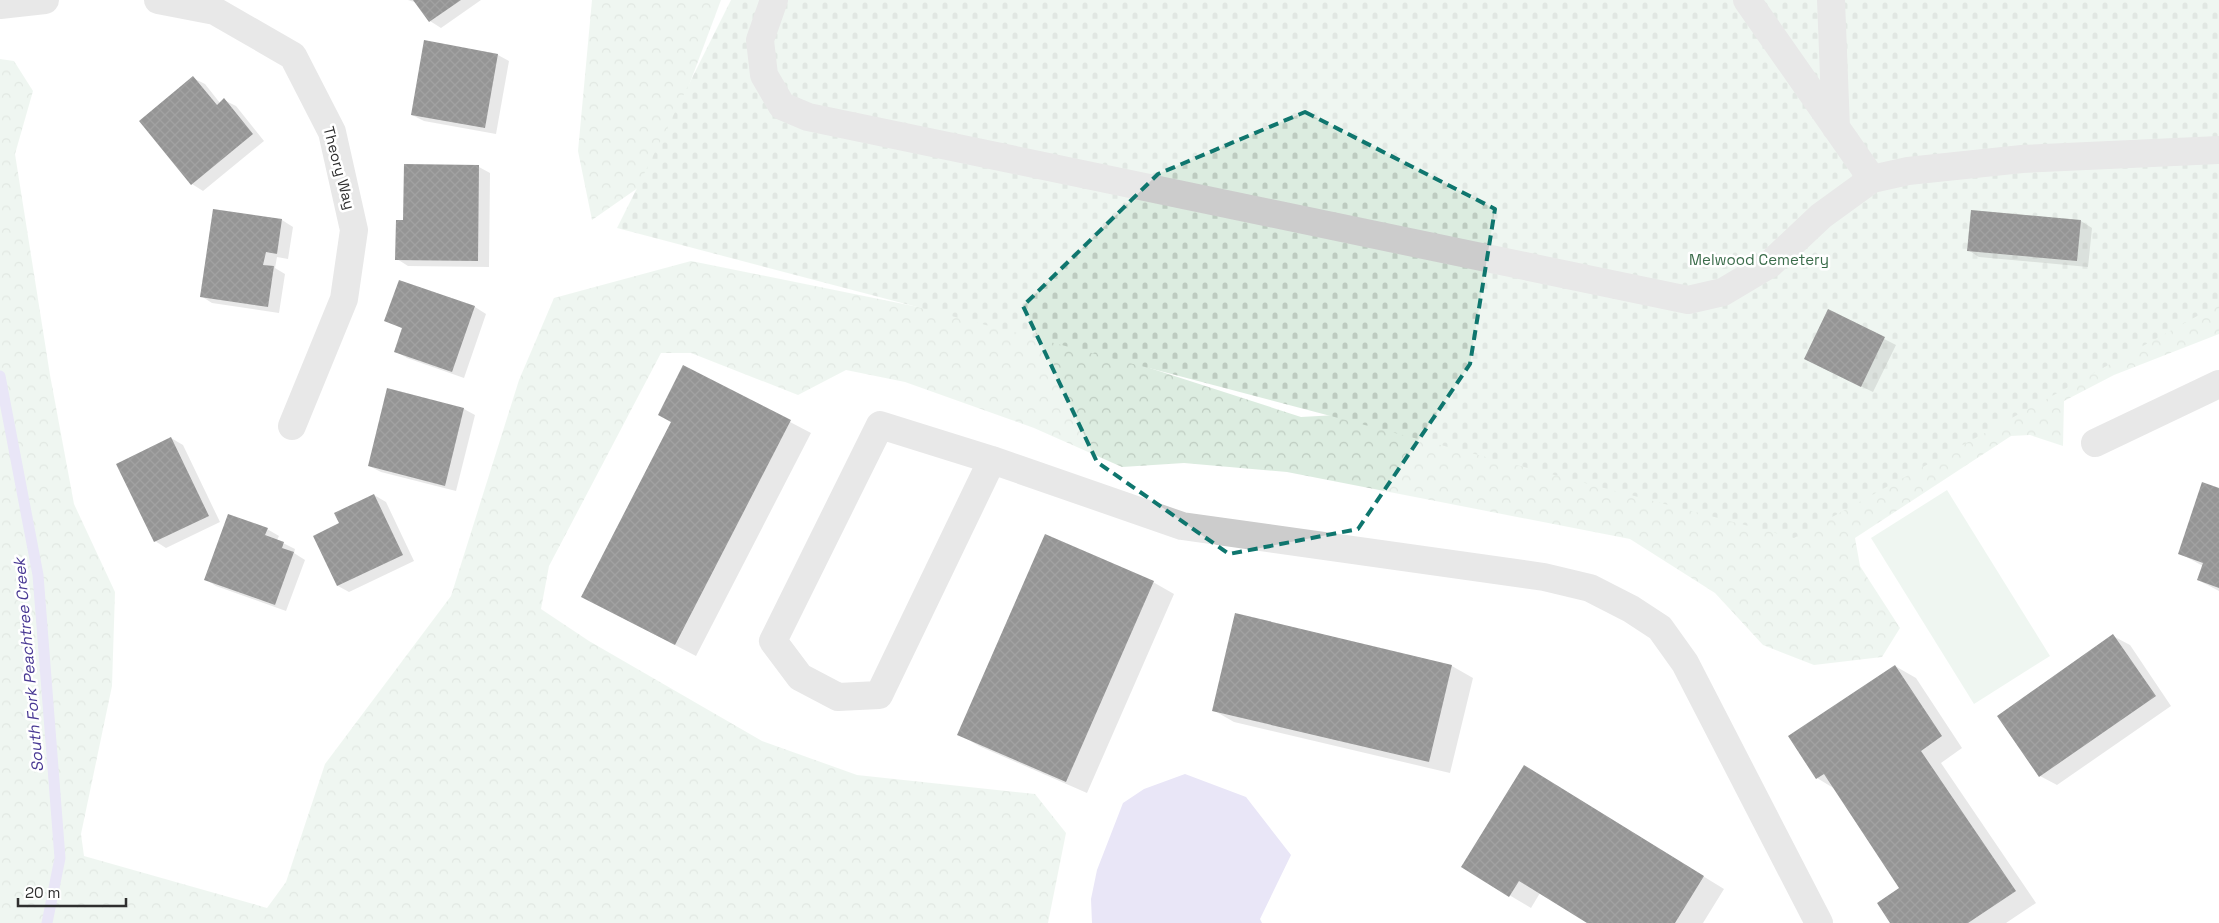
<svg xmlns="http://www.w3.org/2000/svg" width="2219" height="923" font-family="'Space Grotesk',sans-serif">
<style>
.forest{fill:url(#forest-crowns)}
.cemetery{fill:url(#cemetery-stones)}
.pitch{fill:#dcece0}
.water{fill:#cec7ed}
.shadow{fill:#0003}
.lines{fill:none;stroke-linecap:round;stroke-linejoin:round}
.stream{stroke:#cec7ed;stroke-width:11}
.building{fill:url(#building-cross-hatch)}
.minor{stroke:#ccc;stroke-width:28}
.marked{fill:none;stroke:#0f766e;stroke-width:4;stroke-dasharray:10 6;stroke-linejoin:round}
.labels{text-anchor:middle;stroke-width:5;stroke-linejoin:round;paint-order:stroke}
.street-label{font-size:15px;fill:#2f2f2f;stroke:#fff}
.park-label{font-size:15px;fill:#3a6c4a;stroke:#fff}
.water-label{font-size:16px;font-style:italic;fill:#493994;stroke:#fff}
</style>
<defs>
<pattern id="forest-crowns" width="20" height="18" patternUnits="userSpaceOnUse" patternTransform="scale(1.25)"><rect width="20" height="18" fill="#dcece0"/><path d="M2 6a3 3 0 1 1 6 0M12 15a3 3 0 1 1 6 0" fill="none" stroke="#bdcbc0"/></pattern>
<pattern id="cemetery-stones" width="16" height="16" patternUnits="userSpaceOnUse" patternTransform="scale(1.25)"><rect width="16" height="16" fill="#dcece0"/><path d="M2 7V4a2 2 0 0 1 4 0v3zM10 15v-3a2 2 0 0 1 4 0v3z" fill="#bdcbc0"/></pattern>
<pattern id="building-cross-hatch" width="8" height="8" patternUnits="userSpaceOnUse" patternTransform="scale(1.25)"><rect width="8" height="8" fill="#161616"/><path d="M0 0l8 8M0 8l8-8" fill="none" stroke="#303030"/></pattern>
</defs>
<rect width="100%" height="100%" fill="#fff"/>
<path class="forest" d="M592 0H721L655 176 592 220 578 151Z
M0 59 14 61 33 91 15 154 50 375 74 504 115 592 112 686 81 834 84 856 267 908 286 882 325 764 451 596 519 380 554 298 691 261 1032 330 1301 417 1425 410 2219 252V334L2114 375 2064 401 2063 446 2030 435 2011 436 1855 538 1860 566 1900 628 1882 657 1814 665 1763 645 1715 593 1630 539 1287 472 1184 463 1122 467 1034 428 905 382 846 370 798 395 691 353H661L549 566 541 609 589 641 762 741 857 775 1035 794 1066 833 1048 923H0Z"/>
<path class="cemetery" d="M731 0H2219V304L1794 538 617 228Z"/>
<path class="pitch" d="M1947 490 2050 656 1974 704 1871 538Z"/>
<path class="water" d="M1185 774 1246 797 1291 855 1260 919 1262 923H1092L1091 899 1097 870 1123 803 1144 789Z"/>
<path class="shadow" d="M408 0H481L441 28 430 21 417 3Z
M498 55 509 61 496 134 424 121 412 115Z
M193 78 205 84 220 103 224 100 236 106 264 141 203 191 192 184 141 121Z
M405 166 479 167 490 173 489 267 408 266 397 259 404 221Z
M1972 211 2081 221 2092 228 2088 267 1979 257 1968 250Z
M282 220 293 227 288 259 277 257 275 268 285 274 279 313 212 303 201 296Z
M400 281 475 307 486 314 464 378 407 358 395 351 403 329 386 320Z
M1829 311 1896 345 1873 392 1817 365Z
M684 366 811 433 696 656 604 608 673 422Z
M464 409 475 415 456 491 381 472 369 466Z
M171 438 183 445 220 522 166 548 155 541Z
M2219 489V591L2198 580 2203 566 2179 553Z
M374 495 386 502 414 561 349 592 338 586 315 537 341 524Z
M228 516 267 529 279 536 277 540 295 549 294 553 305 560 286 611 216 586 205 579Z
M1153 582 1174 594 1087 793 979 746 959 734Z
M1236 614 1452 666 1473 678 1450 773 1234 722 1213 710Z
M2113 636 2130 645 2171 706 2057 785 2040 776Z
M1895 666 1916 678 1962 748 1941 763 2036 903 2006 923H1891L1901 888 1835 789 1817 778 1789 737Z
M1545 779 1724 889 1703 923H1589L1540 893 1531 908 1462 867Z"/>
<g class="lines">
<path class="stream" d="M0 376 38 575 60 858 47 923"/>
</g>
<path class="building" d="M413 0H461L429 22Z
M424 40 498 54 485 128 411 115Z
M193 76 217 105 224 98 253 134 191 185 139 121Z
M404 164 479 165 478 261 395 260 396 220H403Z
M213 209 282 219 277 254 266 252 263 265 274 266 268 307 200 297Z
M1971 210 2081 220 2077 261 1967 251Z
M399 280 475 306 452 372 394 352 402 328 384 321Z
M1828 309 1885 337 1861 387 1804 359Z
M683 365 791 420 675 645 581 597 671 422 658 415Z
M387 388 464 408 445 486 368 466Z
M171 437 209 516 154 542 116 464Z
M2202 482 2219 488V588L2197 580 2203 563 2178 554Z
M374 494 403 555 337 586 313 536 339 523 334 513Z
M228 514 268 528 265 535 284 542 282 548 294 552 275 605 204 580Z
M1045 534 1154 581 1066 782 957 735Z
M1235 613 1452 665 1429 762 1212 711Z
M2113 634 2156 696 2039 777 1997 716Z
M1895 665 1942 736 1921 751 2016 891 1968 923H1890L1877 903 1899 888 1824 774 1816 779 1788 736Z
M1524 765 1704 876 1675 923H1587L1519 881 1509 897 1461 867Z"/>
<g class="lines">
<path class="minor" d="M158 0 215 11 293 56 332 132 354 230 344 299 292 426
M774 0 760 40 764 75 782 106 808 117 1688 300 1723 292 1770 264 1821 216 1872 179 1908 171 2022 159 2219 150
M1747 0 1872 179
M1831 0 1836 128
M0 5 45 0
M2095 443 2219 384
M992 460 879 695 838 697 800 677 773 641 880 425 992 460 1182 526 1544 577 1590 588 1631 609 1660 628 1685 663 1819 923"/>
</g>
<path d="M0 0H2219V923H0ZM1305 112 1495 209 1470 364 1358 529 1229 554 1097 462 1023 306 1158 174Z" fill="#fff" fill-opacity=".55" fill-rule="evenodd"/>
<path class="marked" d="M1305 112 1495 209 1470 364 1358 529 1229 554 1097 462 1023 306 1158 174Z"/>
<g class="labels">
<g class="street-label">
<text transform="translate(339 168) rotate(75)" y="5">Theory Way</text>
</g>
<g class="park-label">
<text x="1759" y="265">Melwood Cemetery</text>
</g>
<g class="water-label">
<text transform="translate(28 665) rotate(-95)" y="6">South Fork Peachtree Creek</text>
</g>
</g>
<path d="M18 898v8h108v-8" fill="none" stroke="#2f2f2f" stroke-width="2.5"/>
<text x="25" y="898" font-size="15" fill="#2f2f2f" stroke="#ffffff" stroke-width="4" paint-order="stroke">20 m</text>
</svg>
